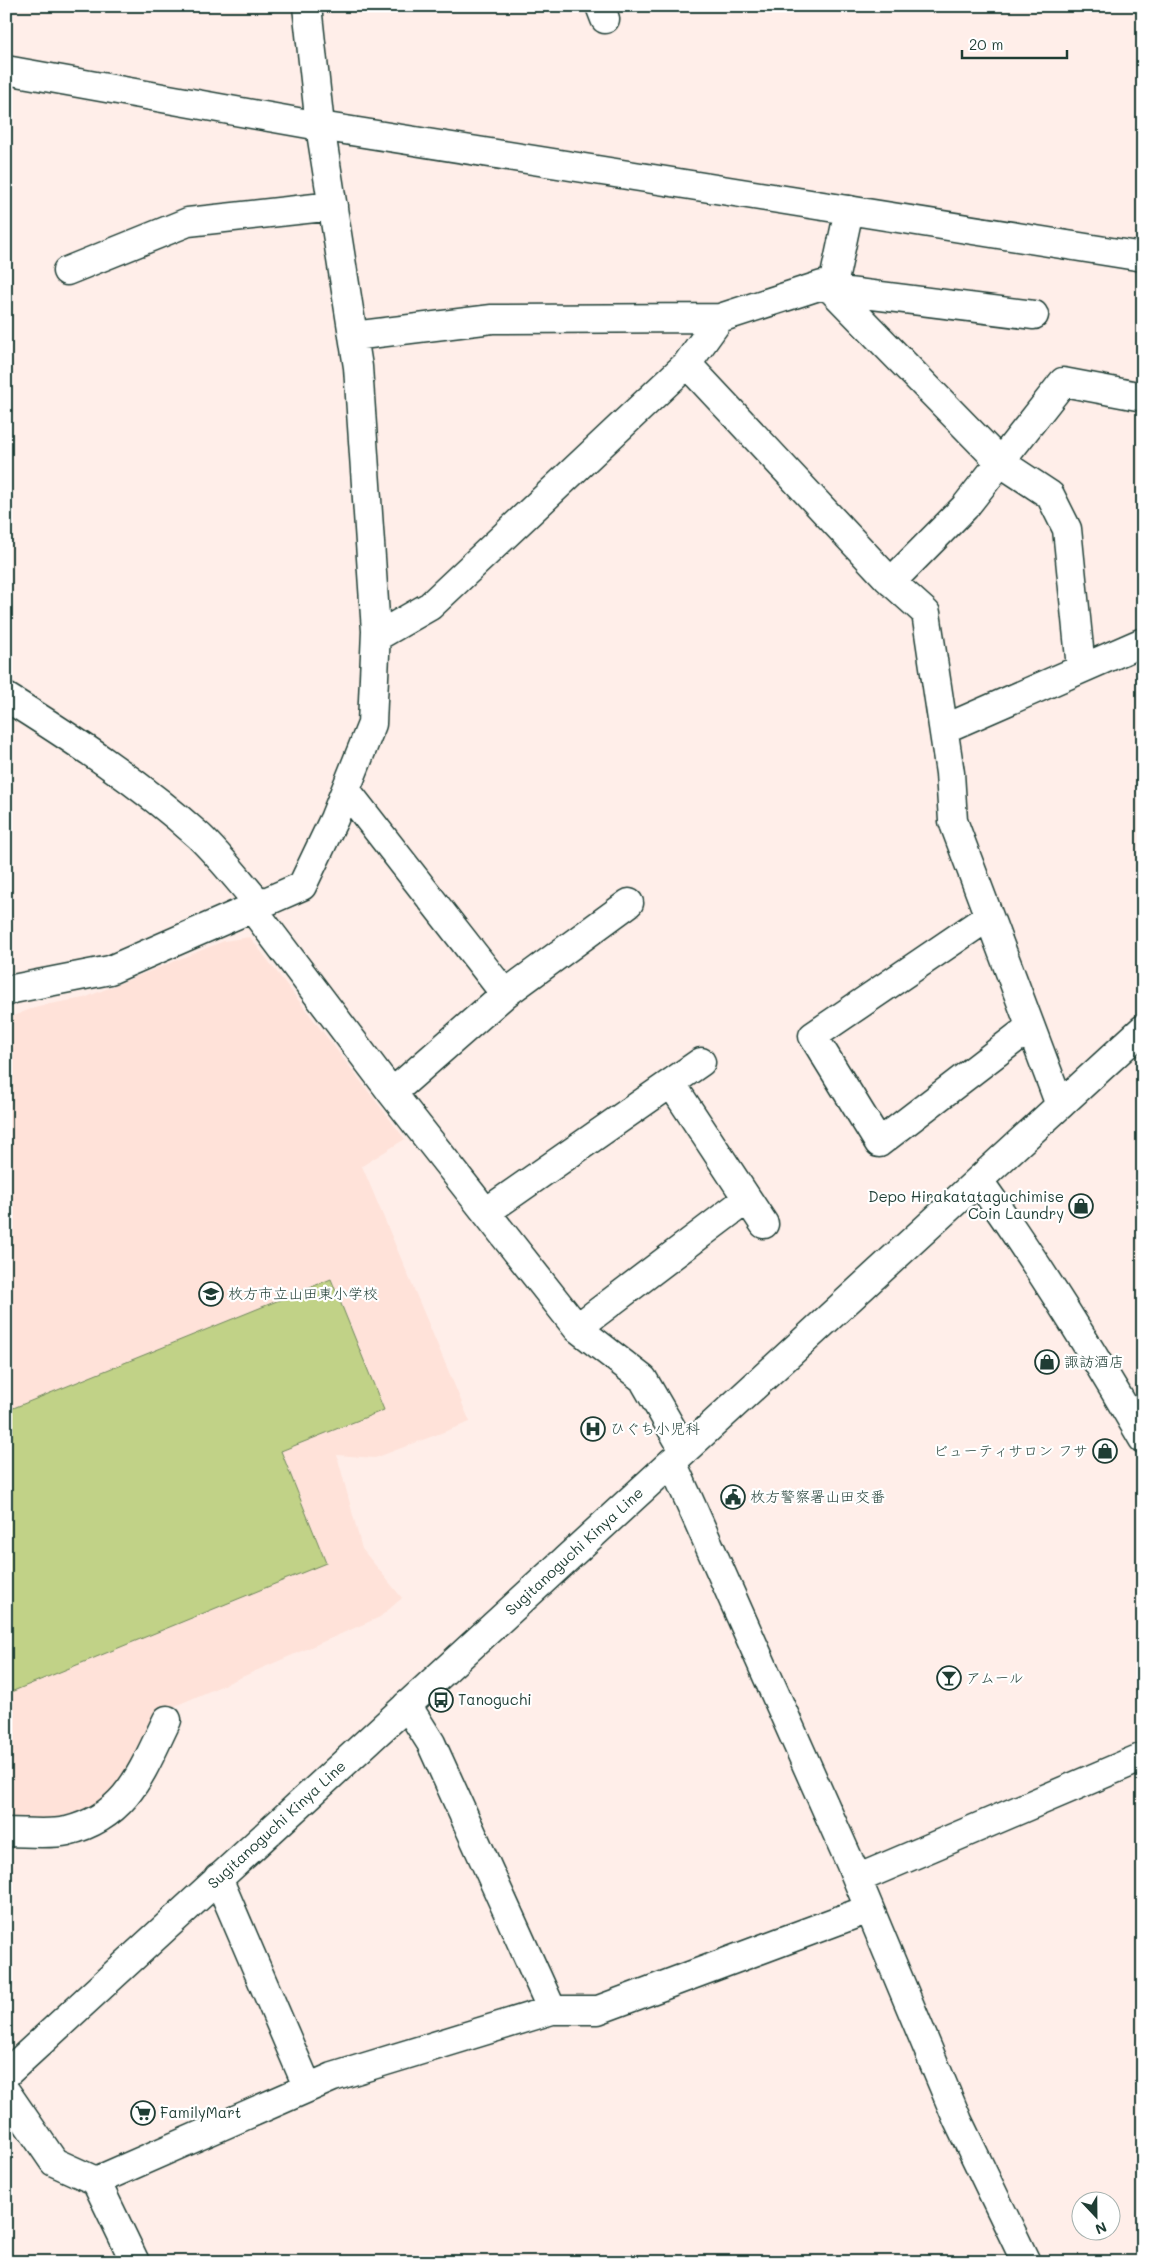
<svg xmlns="http://www.w3.org/2000/svg" width="1149" height="2268" font-family="Mali,'Klee One',sans-serif">
<style>
.built{fill:#ffe2d9}
.green{fill:#c1d287;stroke:#70885e}
.lines{fill:none;stroke-linecap:round;stroke-linejoin:round}
.street-casing{stroke:#1f3d34;stroke-width:31}
.secondary-casing{stroke:#1f3d34;stroke-width:31}
.street{stroke:#fff;stroke-width:28}
.secondary{stroke:#fff;stroke-width:28}
.labels{text-anchor:middle;stroke-width:4.5;stroke-linejoin:round;paint-order:stroke}
.poi-label{font-size:15px;fill:#1f3d34;stroke:#fff;text-anchor:start}
.street-label{font-size:15px;fill:#1f3d34;stroke:#fff}
</style>
<rect width="100%" height="100%" fill="#ffeee9"/>
<filter id="ink" filterUnits="userSpaceOnUse"><feTurbulence type="fractalNoise" baseFrequency=".02" numOctaves="2"/><feDisplacementMap in="SourceGraphic" scale="10" xChannelSelector="R" yChannelSelector="G"/><feConvolveMatrix kernelMatrix="1 2 1 2 8 2 1 2 1" color-interpolation-filters="sRGB"/></filter>
<g filter="url(#ink)">
<path class="built" d="M250 937 405 1139 362 1166 470 1422 375 1458 337 1455 362 1549 402 1598 380 1617 152 1716 126 1771 100 1804 48 1821 6 1819V1019L38 1006 84 998 224 941Z"/>
<path class="green" d="M331 1279 384 1410 281 1451 326 1563 6 1694V1411Z"/>
<g class="lines">
<g class="street-casing">
<path id="street" d="M600 6 605 19
M849 210 832 290 1000 462 1050 495 1067 529 1081 668
M67 271 188 222 333 206
M720 318 687 364 887 578 926 613 950 773 953 821 1060 1105
M353 336 492 319 720 318 822 285 832 290 1034 315
M891 582 965 507 1063 382 1143 397
M376 637 430 606 687 364
M6 697C73 739 140 783 199 836 221 857 240 882 260 905
M944 729 1143 642
M346 790 505 994
M252 908 392 1093 577 1328 643 1379 684 1450
M988 917 813 1036 879 1143 1030 1027
M6 992 13 989 110 970 302 886 334 819 372 724 376 631 358 367 320 126 307 6
M671 1083 764 1224
M392 1093 505 994 629 903
M979 1181C1038 1264 1092 1351 1143 1439
M486 1212 701 1062
M577 1328 747 1199
M672 1462 852 1867 958 2121 1026 2262
M407 1705 431 1743 552 2010
M6 1832C25 1832 49 1835 67 1831 128 1816 142 1771 167 1720
M218 1878 308 2088
M857 1879 1143 1757
M6 2092 54 2162 96 2181 135 2262
M96 2181 333 2077 552 2010H598L869 1909"/>
</g>
<g class="secondary-casing">
<g id="secondary">
<path d="M6 70 320 126 1143 257"/>
<path id="s1" d="M6 2074 1143 1029"/>
</g>
</g>
<use href="#street" class="street"/>
<use href="#secondary" class="secondary"/>
</g>
</g>
<defs>
<g id="shop-ring" transform="scale(1.25)"><circle r="9.5" fill="#fff" stroke="#1f3d34" stroke-width="1.5"/><path d="M-5-2.5h2.3a2.7 3.5 0 0 1 5.4 0H5L5.5 6h-11ZM-1.5-2.5h3a1.5 2.3 0 0 0-3 0Z" fill="#1f3d34"/></g>
<g id="school-ring" transform="scale(1.25)"><circle r="9.5" fill="#fff" stroke="#1f3d34" stroke-width="1.5"/><path d="M0-5L7-2L0 1L-7-2ZM-4 1L0 2.5L4 1V4Q0 6-4 4Z" fill="#1f3d34"/></g>
<g id="hospital-ring" transform="scale(1.25)"><circle r="9.5" fill="#fff" stroke="#1f3d34" stroke-width="1.5"/><path d="M-5-5h3v3.5h4V-5h3V5h-3V1.5h-4V5h-3Z" fill="#1f3d34"/></g>
<g id="civic-ring" transform="scale(1.25)"><circle r="9.5" fill="#fff" stroke="#1f3d34" stroke-width="1.5"/><path d="M-.6-6.5H3V-4.5H.6V-3L4-1V1h2V6H-6V1h2V-1L-.6-3ZM-1.2 2.5V6h2.4V2.5Z" fill="#1f3d34"/></g>
<g id="bar-ring" transform="scale(1.25)"><circle r="9.5" fill="#fff" stroke="#1f3d34" stroke-width="1.5"/><path d="M-6-5H6L.8 .8V4.5H3.5V6h-7V4.5H-.8V.8Z" fill="#1f3d34"/></g>
<g id="bus-ring" transform="scale(1.25)"><circle r="9.5" fill="#fff" stroke="#1f3d34" stroke-width="1.5"/><path d="M-5-6H5V4H4V6H2V4H-2V6H-4V4H-5ZM-3.5-4V0h7V-4ZM-3.5 1.2v1.5H-2V1.2ZM2 1.2v1.5H3.5V1.2Z" fill="#1f3d34"/></g>
<g id="supermarket-ring" transform="scale(1.25)"><circle r="9.5" fill="#fff" stroke="#1f3d34" stroke-width="1.5"/><path d="M-6-5.5h2.5l.6 2H6L4.5 2H-2.5L-4.4-4H-6ZM-1.5 3.2a1.3 1.3 0 1 0 .1 0ZM3 3.2a1.3 1.3 0 1 0 .1 0Z" fill="#1f3d34"/></g>
</defs>
<g fill-rule="evenodd">
<use href="#shop-ring" x="1081" y="1206"/>
<use href="#school-ring" x="211" y="1294"/>
<use href="#shop-ring" x="1047" y="1362"/>
<use href="#hospital-ring" x="593" y="1429"/>
<use href="#shop-ring" x="1105" y="1451"/>
<use href="#civic-ring" x="733" y="1497"/>
<use href="#bar-ring" x="949" y="1678"/>
<use href="#bus-ring" x="441" y="1700"/>
<use href="#supermarket-ring" x="143" y="2113"/>
</g>
<g class="labels">
<g class="poi-label">
<text x="1064" y="1202" text-anchor="end">Depo Hirakatataguchimise<tspan x="1064" dy="17">Coin Laundry</tspan></text>
<text x="228" y="1299">枚方市立山田東小学校</text>
<text x="1064" y="1367">諏訪酒店</text>
<text x="610" y="1434">ひぐち小児科</text>
<text x="1088" y="1456" text-anchor="end">ビューティサロン フサ</text>
<text x="750" y="1502">枚方警察署山田交番</text>
<text x="966" y="1683">アムール</text>
<text x="458" y="1705">Tanoguchi</text>
<text x="160" y="2118">FamilyMart</text>
</g>
<g class="street-label">
<text dy="5" stroke="none"><textPath href="#s1" startOffset="772">Sugitanoguchi Kinya Line</textPath></text>
<text dy="5" stroke="none"><textPath href="#s1" startOffset="368">Sugitanoguchi Kinya Line</textPath></text>
</g>
</g>
<rect width="1149" height="2268" fill="none" stroke="#fff" stroke-width="25"/>
<rect x="12" y="12" width="1124" height="2243" fill="none" stroke="#1f3d34" stroke-width="2" filter="url(#ink)"/>
<g transform="translate(1096 2216) rotate(158)"><circle r="24" fill="#ffffff" stroke="#a5b1ae"/>
<path d="M0-4L9 19L0 12L-9 19Z" fill="#1f3d34"/>
<text y="-8" font-size="14" font-weight="bold" text-anchor="middle" fill="#1f3d34">N</text>
</g>
<path d="M962 50v8h105v-8" fill="none" stroke="#1f3d34" stroke-width="2.5"/>
<text x="969" y="50" font-size="15" fill="#1f3d34" stroke="#ffffff" stroke-width="4" paint-order="stroke">20 m</text>
</svg>
